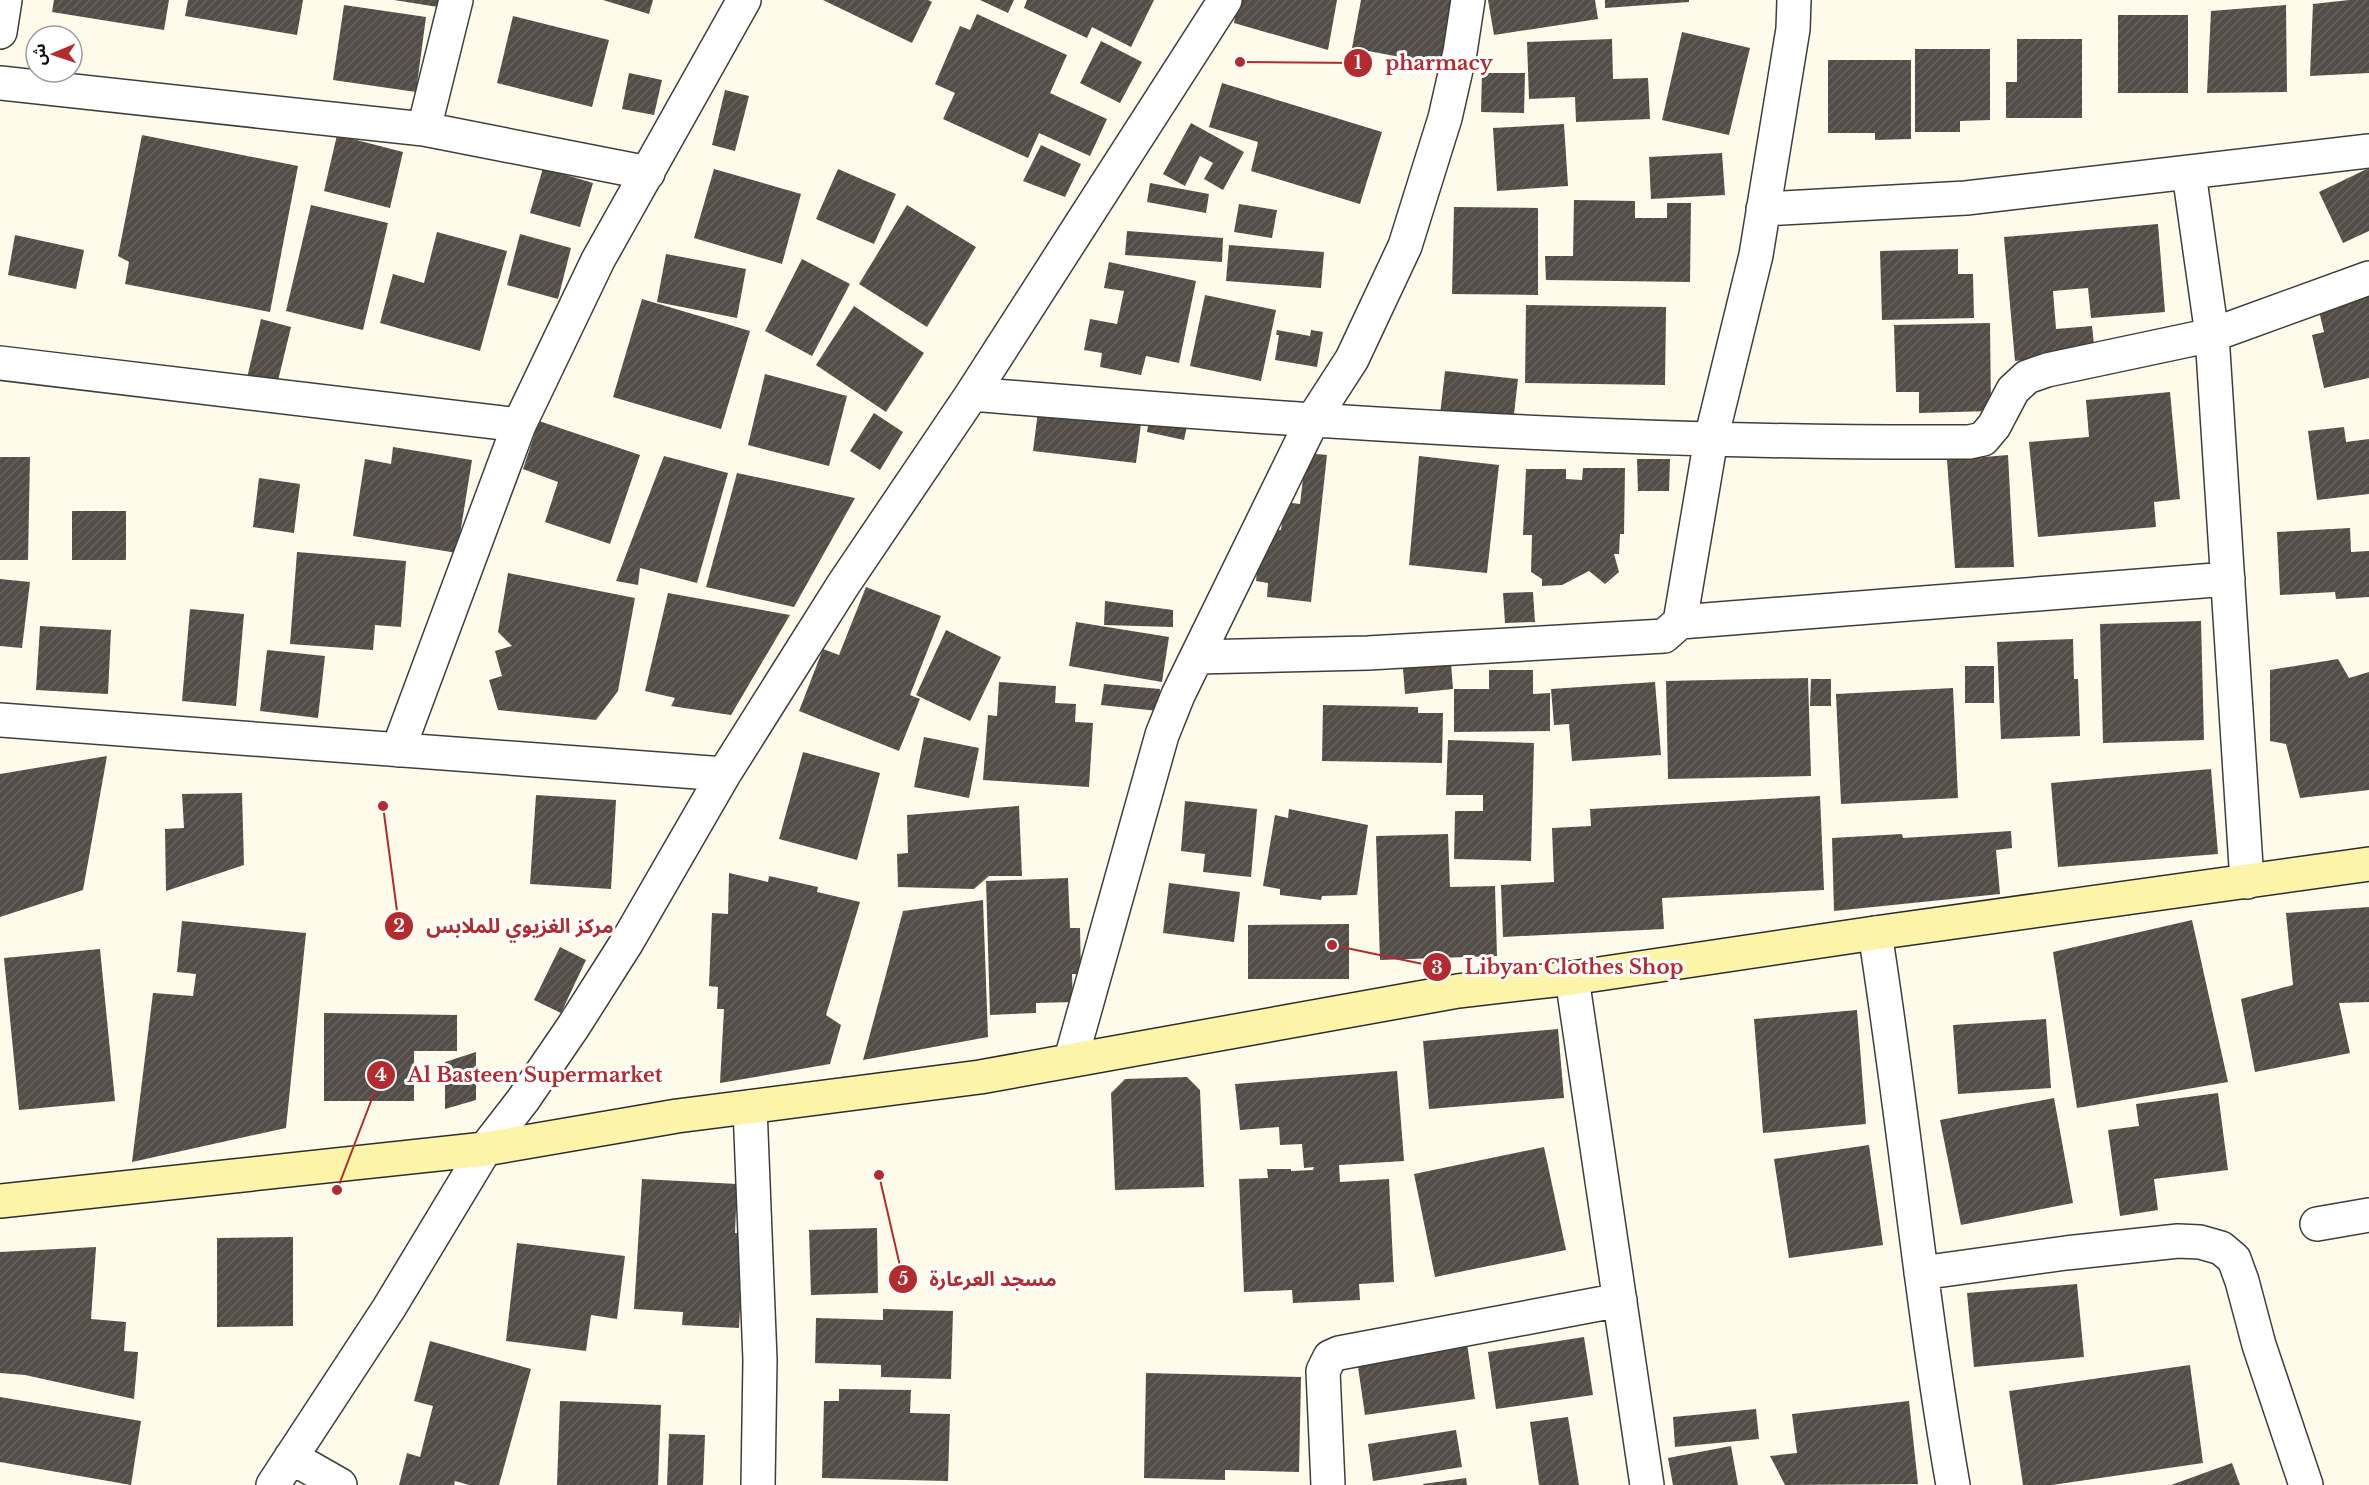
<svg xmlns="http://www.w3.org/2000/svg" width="2369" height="1485" font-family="'Libre Baskerville','Noto Sans Arabic',serif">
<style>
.building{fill:url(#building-hatch)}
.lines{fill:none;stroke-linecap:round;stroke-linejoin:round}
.street-casing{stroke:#3e3e3e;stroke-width:36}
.secondary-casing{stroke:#2d2d2d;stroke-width:36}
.street{stroke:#fff;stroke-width:33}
.secondary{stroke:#fbf4a9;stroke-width:33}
.leader{fill:none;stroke:#b32b2e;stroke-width:2}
.callout-dot{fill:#b32b2e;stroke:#fff;stroke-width:2}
.mark-label{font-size:18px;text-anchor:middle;font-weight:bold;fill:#fff}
.callout-label{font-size:20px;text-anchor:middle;font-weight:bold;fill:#b32b2e;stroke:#fff;stroke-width:6;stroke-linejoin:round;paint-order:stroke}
</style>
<defs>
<pattern id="building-hatch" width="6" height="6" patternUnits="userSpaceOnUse" patternTransform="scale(1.5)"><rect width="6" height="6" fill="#534d48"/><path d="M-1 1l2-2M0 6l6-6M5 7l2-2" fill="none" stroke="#67625e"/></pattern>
</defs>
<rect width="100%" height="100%" fill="#fefbea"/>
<path class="building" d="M54 0H169L164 30 52 12Z
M188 0H303L297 35 185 16Z
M394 0H439L438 7Z
M603 0H653L649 14Z
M823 0H928L932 2 912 43Z
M980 0H1014L1008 13Z
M1027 0H1154L1131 47 1092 27 1087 38 1024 8Z
M1238 0H1337L1328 50 1234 23Z
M1361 0H1454L1443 65 1352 48Z
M1488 0H1595L1598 19 1494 35Z
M1605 0H1689V2L1605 8Z
M2349 0H2369V73L2310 76 2313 4Z
M344 5 426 17 416 92 333 80Z
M2286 5 2287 92 2207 93 2211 11Z
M977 14 1067 55 1050 93 1107 119 1090 156 1039 133 1028 158 943 119 955 93 935 84 960 26 970 30Z
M2118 15H2188V93H2118Z
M513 16 609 40 592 107 497 83Z
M1682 32 1750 48 1729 135 1662 120Z
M1612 39 1613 79 1648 78 1650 119 1576 122 1575 97 1529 99 1527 42Z
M2017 39H2082V118H2006V82H2017Z
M1101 41 1142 62 1120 103 1080 83Z
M1915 49H1990V120L1960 121V132H1915Z
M1828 60H1911V139L1875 140V133H1828Z
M629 73 662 80 654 115 622 109Z
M1482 73H1525L1524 113 1481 112Z
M1222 83 1382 132 1360 204 1251 171 1258 142 1209 127Z
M725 90 749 96 735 151 712 145Z
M1191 123 1244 152 1223 190 1204 179 1213 163 1200 156 1185 186 1163 174Z
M1564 124 1568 186 1497 191 1493 128Z
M142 135 298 166 270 312 125 284 129 262 118 256Z
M337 135 403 152 390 208 324 191Z
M1041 145 1081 164 1065 197 1023 181Z
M1722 153 1725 195 1651 199 1649 157Z
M543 168 593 183 580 227 530 213Z
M2369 168V231L2343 243 2319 192Z
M714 169 801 194 782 264 694 238Z
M838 169 896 194 874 244 816 219Z
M1150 183 1209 194 1206 213 1147 202Z
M1574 200 1635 201V218H1667V203H1691L1690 282 1546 280 1545 256H1573Z
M1239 204 1277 210 1272 238 1234 232Z
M311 205 388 223 363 330 286 311Z
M907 205 976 247 927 327 859 284Z
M1454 207 1538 208V295L1452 294Z
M2158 224 2165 312 2091 318 2088 288 2053 291 2056 329 2092 326 2095 354 2015 361 2004 237Z
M1127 231 1223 238 1222 262 1125 255Z
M437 232 507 251 480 351 380 323 393 274 424 283Z
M520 234 571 248 558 299 507 285Z
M15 235 84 250 76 289 8 275Z
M1229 245 1324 252 1321 288 1226 281Z
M1958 249V274H1973L1974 318 1882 320 1880 251Z
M666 254 746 269 737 318 657 302Z
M802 259 850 284 812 356 765 331Z
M1109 262 1196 281 1179 363 1146 356 1141 375 1100 367 1102 353 1084 350 1090 319 1117 324 1124 291 1104 288Z
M2369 291V378L2324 388 2312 335 2324 332 2317 303Z
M1205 295 1276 310 1261 381 1190 366Z
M642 299 750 331 721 429 613 397Z
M1526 305 1666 307 1665 385 1525 383Z
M854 306 924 353 886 412 816 365Z
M261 319 291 327 276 389 246 382Z
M1990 323 1991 411 1919 413V392H1896L1894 325Z
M1277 330 1310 336 1311 330 1323 332 1317 367 1275 360 1279 335H1276Z
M1445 371 1518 379 1513 423 1440 415Z
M765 374 847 396 829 466 748 445Z
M2170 392 2180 499 2154 502 2156 527 2038 537 2029 442 2089 437 2086 400Z
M1039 403 1142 416 1136 463 1033 451Z
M874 413 903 432 880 470 850 451Z
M1150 414 1188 422 1184 440 1147 432Z
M539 421 640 455 610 544 545 522 558 482 523 469Z
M2344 427 2346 442 2369 439V494L2317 500 2308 431Z
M393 447 472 460 457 553 353 536 365 459 391 464Z
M1306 453 1327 455 1311 602 1267 597 1268 583 1256 581 1260 544 1269 529 1281 530 1284 502 1300 504Z
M2008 455 2014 567 1955 568 1947 460Z
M664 456 728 473 697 583 640 568 638 585 616 581Z
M1419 456 1499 465 1487 573 1409 565Z
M0 457H30L28 560H0Z
M1637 459H1670L1669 491H1638Z
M1583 468H1625L1624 534H1620L1619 554H1614L1619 572 1605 584 1589 571 1562 585 1542 586V579L1531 572 1532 535H1523L1526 469H1566V479L1582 480Z
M737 473 855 498 794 607 706 587Z
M259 478 300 484 294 533 253 527Z
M72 511H126V560H72Z
M2350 528 2351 552 2369 551V597L2336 599 2335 592 2280 595 2277 532Z
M297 552 406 561 401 627 375 625 373 650 290 644Z
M508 573 635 598 618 691 596 720 498 710 489 680 502 676 495 651 512 646 498 632Z
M0 579 30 582 22 648 0 646Z
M866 587 941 616 910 695 920 699 899 751 799 711 823 649 839 655Z
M1533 592 1535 622 1505 623 1503 593Z
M668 593 790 615 731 715 671 706 675 698 645 691Z
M1105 601 1173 610V627L1104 625Z
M190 609 244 614 236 706 182 701Z
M2201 621 2204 740 2103 743 2100 624Z
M1076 622 1169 637 1162 682 1069 666Z
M40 626 111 630 108 694 36 690Z
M946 630 1001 657 970 721 916 695Z
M2073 639 2074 679H2078L2080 736 2001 739 1997 642Z
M267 650 325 656 318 718 260 711Z
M1450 651 1453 689 1405 694 1402 656Z
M2338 659 2349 678 2369 672V790L2300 798 2286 744 2270 741V670Z
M1965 666H1994V703H1965Z
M1489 670H1533V694L1550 693V731L1454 732V689H1489Z
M1808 678 1811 776 1668 779 1666 681Z
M1811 679H1831V706H1810Z
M999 682 1056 686 1055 703 1076 704 1075 722 1093 723 1089 787 983 780 988 715 997 716Z
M1655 682 1661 755 1572 761 1569 724 1554 725 1551 689Z
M1104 684 1160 689 1158 711 1101 705Z
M1953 688 1958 798 1841 804 1836 694Z
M1323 705 1418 707V713H1443L1442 763 1322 761Z
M924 737 979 748 969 798 914 787Z
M1448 740 1534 743 1531 861 1454 859 1455 811H1483V795H1446Z
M803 752 880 773 857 860 779 839Z
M107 756 83 890 0 917V774Z
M2211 769 2218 854 2058 867 2051 783Z
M242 793 244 865 166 891 165 829 184 828 182 794Z
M536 795 616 800 611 889 530 884Z
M1820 796 1824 890 1662 898 1664 929 1503 937 1501 885 1554 882 1552 828 1591 826 1590 809Z
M1185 801 1257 809 1251 877 1203 872 1205 854 1181 851Z
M1019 806 1022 876H989L974 889 898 887 897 854 908 853 907 815Z
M1289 809 1368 825 1357 895 1322 896 1321 900 1280 895V889L1263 886 1275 815 1288 818Z
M2011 831 2012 848 1996 850 2000 894 1834 911 1832 838 1902 834 1903 838Z
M1448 834 1450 887 1495 886 1497 956 1380 960 1376 836Z
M729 873 768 882 769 876 818 887 817 892 860 902 826 1015 841 1025 830 1064 720 1083 724 1009H717L718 987 709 986 712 913 728 914Z
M1068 878 1070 928H1080L1081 974H1072L1073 1002 1036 1003V1013L990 1015 986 881Z
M1169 883 1240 892 1234 942 1163 933Z
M983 900 988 1037 863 1060 903 911Z
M2369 907V1002L2339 1003 2350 1053 2255 1072 2241 999 2293 985 2286 913Z
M2192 920 2228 1082 2077 1108 2053 952Z
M182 921 306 933 286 1128 132 1162 153 993 193 996 196 974 177 972Z
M1349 924V979H1248V925Z
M560 947 586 960 561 1013 534 1000Z
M100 949 115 1101 19 1110 4 958Z
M1857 1010 1866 1124 1763 1133 1754 1019Z
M324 1013 457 1015V1051H414V1101H324Z
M2046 1019 2051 1088 1958 1094 1953 1025Z
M1558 1029 1564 1098 1429 1109 1423 1041Z
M476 1052V1100L445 1109V1062Z
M1397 1071 1404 1161 1339 1165 1340 1182 1389 1179 1394 1282 1359 1284 1360 1300 1293 1303 1292 1290 1244 1292 1239 1179 1268 1178 1267 1169H1291V1171L1313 1170 1314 1167 1304 1168 1302 1144 1280 1145 1279 1127 1240 1130 1235 1084Z
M1187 1077 1200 1090 1204 1187 1115 1190 1111 1093 1125 1079Z
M2218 1093 2228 1170 2154 1179 2158 1210 2120 1216 2108 1130 2139 1126 2136 1104Z
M2054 1098 2073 1203 1961 1225 1940 1120Z
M1869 1145 1883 1245 1789 1258 1774 1159Z
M1544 1147 1566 1250 1435 1277 1414 1174Z
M642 1179 737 1184 735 1233H744L739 1328 682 1325 683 1312 634 1309Z
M877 1228 878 1293 811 1295 809 1230Z
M293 1237V1326L217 1327V1238Z
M517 1243 625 1256 617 1319 591 1315 586 1351 506 1341Z
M96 1247 91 1319 126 1322 124 1351 138 1352 134 1399 25 1375 0 1373V1252Z
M2077 1284 2084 1357 1974 1367 1967 1293Z
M883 1309 953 1311 951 1379 881 1377V1365L815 1363 816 1318 883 1320Z
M1584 1337 1593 1395 1496 1409 1488 1352Z
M430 1341 531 1369 499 1485H469L455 1481 454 1485H399L407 1453 420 1457 433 1406 414 1401Z
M1467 1343 1475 1399 1365 1415 1357 1360Z
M2190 1365 2203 1463 2052 1485H2023L2009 1391Z
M1146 1373 1301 1377 1299 1472 1225 1470V1480L1144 1478Z
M839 1389 911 1390 910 1413 950 1414 948 1481 822 1478 824 1401H839Z
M0 1397 141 1421 131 1485 0 1462Z
M560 1401 661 1405 658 1485H557Z
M1909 1401 1918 1484 1785 1485 1770 1456 1797 1453 1792 1414Z
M1756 1409 1759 1439 1675 1447 1673 1417Z
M1568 1417 1579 1485H1539L1530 1422Z
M1456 1430 1462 1467 1373 1481 1368 1444Z
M669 1434 705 1435 703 1485H667Z
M1731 1446 1738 1485H1673L1668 1458Z
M2232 1463 2240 1485H2171Z
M1466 1478 1467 1485H1423V1484Z"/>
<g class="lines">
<g class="street-casing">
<path id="street" d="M0 32 5 0
M0 83 424 129 648 173
M424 129 456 0
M2189 173 2212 335 2247 882
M1763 209 1966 198 2369 151
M0 363 519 425
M972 394C1303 422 1636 444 1969 442L1983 439 1994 426 2013 390 2027 377 2047 370 2212 335 2369 278
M1680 622 2228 579
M1197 657 1368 653 1664 636 1680 622 1711 439 1756 255 1793 29 1794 0
M0 720 724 774
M398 750 519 425 598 260 744 0
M1875 933C1904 1117 1921 1302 1953 1485
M1572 978 1647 1485
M1071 1059 1162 735 1178 695 1312 421 1352 359 1405 246 1445 118 1460 52 1468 0
M750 1107 760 1360 758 1485
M2317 1224 2369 1215
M1921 1273 2066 1253 2178 1241 2200 1242 2221 1248 2234 1259 2242 1281 2259 1345 2306 1485
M291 1457 340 1485
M273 1485 389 1308 485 1149 523 1100 573 1027 627 942 724 774 843 585 972 394 1225 0
M1328 1485 1323 1371 1330 1357 1339 1353 1620 1300"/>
</g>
<g class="secondary-casing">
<path id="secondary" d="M0 1201 485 1149 677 1116 980 1077 1458 991 1572 978 1875 933 2369 864"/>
</g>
<use href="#street" class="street"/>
<use href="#secondary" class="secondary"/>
</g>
<path class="leader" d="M1240 62L1358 63M383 806L399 926M1332 945L1437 967M337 1190L381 1075M879 1175L903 1279"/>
<g class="callout-dot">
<circle cx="1240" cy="62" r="6"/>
<circle cx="383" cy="806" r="6"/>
<circle cx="1332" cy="945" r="6"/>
<circle cx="337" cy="1190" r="6"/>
<circle cx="879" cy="1175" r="6"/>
<circle cx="1358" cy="63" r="15"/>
<circle cx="399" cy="926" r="15"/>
<circle cx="1437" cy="967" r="15"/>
<circle cx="381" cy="1075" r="15"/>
<circle cx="903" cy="1279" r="15"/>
</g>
<g class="mark-label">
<text x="1358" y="69">1</text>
<text x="399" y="932">2</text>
<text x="1437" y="974">3</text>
<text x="381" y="1081">4</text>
<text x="903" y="1285">5</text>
</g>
<g class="callout-label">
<text x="1439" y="70">pharmacy</text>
<text x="520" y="933">مركز الغزيوي للملابس</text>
<text x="1574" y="974">Libyan Clothes Shop</text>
<text x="535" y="1082">Al Basteen Supermarket</text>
<text x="993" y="1286">مسجد العرعارة</text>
</g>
<g transform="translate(54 54) rotate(268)"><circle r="28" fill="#ffffff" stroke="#9d9d9d" stroke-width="1.5"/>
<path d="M0-4.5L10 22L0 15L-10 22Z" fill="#b32b2e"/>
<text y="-9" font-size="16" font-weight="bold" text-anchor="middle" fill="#0b0b0b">ش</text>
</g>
</svg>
